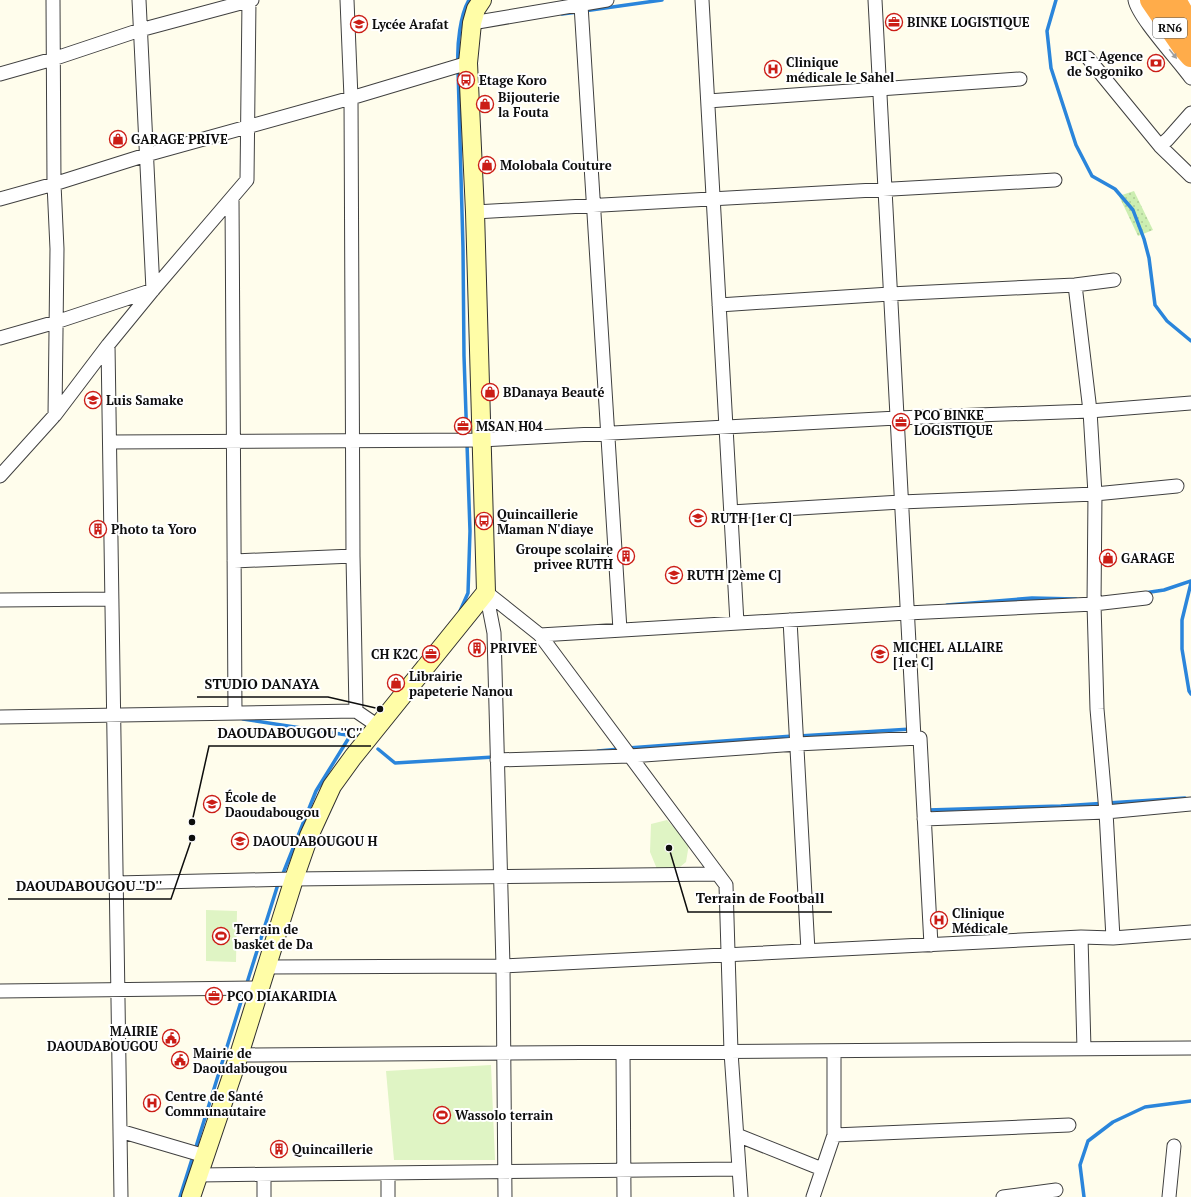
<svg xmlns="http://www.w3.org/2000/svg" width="1191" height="1197" font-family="'PT Serif',serif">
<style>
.grass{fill:url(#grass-dots)}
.pitch{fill:#dff4c4}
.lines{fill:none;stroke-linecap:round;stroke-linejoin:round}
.stream{stroke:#2a85db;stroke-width:3.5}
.street-casing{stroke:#404040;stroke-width:15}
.secondary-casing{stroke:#2f2f2f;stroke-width:20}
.highway-casing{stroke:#1e1e1e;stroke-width:24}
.street{stroke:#fff;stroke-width:13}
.secondary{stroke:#fffda7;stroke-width:18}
.highway{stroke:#ffac4a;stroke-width:22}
.oneway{fill:#9e9e9e}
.labels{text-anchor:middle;stroke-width:4;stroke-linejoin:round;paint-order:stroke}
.shield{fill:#fff;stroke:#565656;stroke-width:1}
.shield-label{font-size:12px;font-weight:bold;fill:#0d0d0d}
.poi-label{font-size:13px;font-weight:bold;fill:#0d0d0d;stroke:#fff;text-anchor:start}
.leader{fill:none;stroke:#0d0d0d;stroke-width:1.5}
.callout-dot{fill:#0d0d0d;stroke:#fff;stroke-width:1.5}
.callout-label{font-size:14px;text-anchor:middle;font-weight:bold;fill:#0d0d0d;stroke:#fff;stroke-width:4;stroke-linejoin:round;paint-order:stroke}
</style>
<defs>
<pattern id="grass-dots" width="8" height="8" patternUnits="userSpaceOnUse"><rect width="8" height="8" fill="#cceeb1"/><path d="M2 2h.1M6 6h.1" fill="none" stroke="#aecb97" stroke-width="1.8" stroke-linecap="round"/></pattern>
</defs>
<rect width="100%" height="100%" fill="#fffdec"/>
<path class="grass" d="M1134 191 1153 230 1138 236 1119 196Z"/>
<path class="pitch" d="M667 820 689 844 686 862 675 871 657 869 650 852 651 824Z
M206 910 237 911 236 962 206 961Z
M491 1065 495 1160H394L386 1071Z"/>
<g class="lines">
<path class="stream" d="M1056 0 1047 31 1051 68 1076 145 1092 176 1115 189 1133 210 1144 239 1149 258 1155 305 1167 321 1191 341
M584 11 662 0
M562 14 578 12
M458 63C457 45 460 15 469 0
M458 69 463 248 464 356 470 531 468 593 460 611
M1191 583 1182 620V649L1189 691 1191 694
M1144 593 1164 590 1191 581
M947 605 1032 598 1076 599
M243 719 360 737 361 736
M799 736 911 729
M628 748 793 736
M378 749 395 763 494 757
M598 751 620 749
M928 810 1061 806 1185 798
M282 876 316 791 350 736
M246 986 279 881
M195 1150 244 992
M180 1197 193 1156
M1084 1197 1080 1165 1088 1141 1113 1122 1145 1107 1191 1101"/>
<g class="street-casing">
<path id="street" d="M53 0 54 184 57 249 55 415
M347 0 351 98 353 556 356 711
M702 0 737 623
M875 0 914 738
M1135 0C1138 17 1179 61 1191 78
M1189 0 1191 2
M581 5 620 630
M472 23 607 0
M1088 58 1160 146
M0 74 53 59 140 30 252 0
M708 101 1020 79
M1191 113 1168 139 1160 146 1191 176
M232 198 235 713
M0 199 54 184 146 155 351 98 468 63
M475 212 1055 180
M1075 285 1090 411 1095 494 1094 604 1097 709 1106 812 1113 938
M719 305 890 294 1075 285 1114 280
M0 338 56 322 153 290 139 0
M108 345 121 1197
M110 442 481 440 897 418 1090 411 1191 403
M0 476 55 415 108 345 153 290 247 180 249 0
M731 512 901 502 1095 494 1177 486
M234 561 353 556
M486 592 540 635 726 885 731 1052 741 1197
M486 592 494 633 503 966 505 1197
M0 600 112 599
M790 620 808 951
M540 635 907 613 1094 604 1146 598
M0 717 356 711 378 726
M497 760 630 756 797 744 920 738 931 945
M924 819 1106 812 1191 804
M116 883 294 879 717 874
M1081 937 1084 1049
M267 967 503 966 1081 937 1113 938 1191 932
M0 991 261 988
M623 1053 624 1197
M239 1055 1190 1048
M120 1131 205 1156
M737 1135 822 1169
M834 1135 1069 1125
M388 1173V1197
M198 1175 739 1169
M264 1175V1197
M813 1197 834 1135V1051
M1003 1197 1056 1190
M1169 1197 1174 1146"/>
</g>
<g class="secondary-casing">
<path id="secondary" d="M191 1197 239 1055 294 879 309 836 332 786 353 757 486 592 475 212 468 63 472 23 476 9 482 0"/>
</g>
<g class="highway-casing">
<path id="highway" d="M1151 0 1184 48 1191 56
M1175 0 1191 28"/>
</g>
<use href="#street" class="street"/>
<use href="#secondary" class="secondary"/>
<use href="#highway" class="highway"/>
</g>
<defs><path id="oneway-solid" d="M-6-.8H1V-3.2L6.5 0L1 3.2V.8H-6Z"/></defs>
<use class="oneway" href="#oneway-solid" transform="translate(1173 54) rotate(51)"/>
<defs>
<g id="office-ring" transform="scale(0.9)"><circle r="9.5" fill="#fff" stroke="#cb1d16" stroke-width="1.5"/><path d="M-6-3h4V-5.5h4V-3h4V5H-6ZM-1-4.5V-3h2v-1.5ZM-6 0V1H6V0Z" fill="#cb1d16"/></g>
<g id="school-ring" transform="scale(0.9)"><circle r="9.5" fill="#fff" stroke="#cb1d16" stroke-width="1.5"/><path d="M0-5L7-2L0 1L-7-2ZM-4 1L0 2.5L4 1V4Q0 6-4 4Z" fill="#cb1d16"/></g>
<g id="bank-ring" transform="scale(0.9)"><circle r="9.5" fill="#fff" stroke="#cb1d16" stroke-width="1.5"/><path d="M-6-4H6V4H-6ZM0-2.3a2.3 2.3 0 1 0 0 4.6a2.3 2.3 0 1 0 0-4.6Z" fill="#cb1d16"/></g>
<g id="hospital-ring" transform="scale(0.9)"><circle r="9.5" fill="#fff" stroke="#cb1d16" stroke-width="1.5"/><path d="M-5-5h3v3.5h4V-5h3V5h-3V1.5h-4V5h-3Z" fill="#cb1d16"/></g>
<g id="bus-ring" transform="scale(0.9)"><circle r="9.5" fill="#fff" stroke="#cb1d16" stroke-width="1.5"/><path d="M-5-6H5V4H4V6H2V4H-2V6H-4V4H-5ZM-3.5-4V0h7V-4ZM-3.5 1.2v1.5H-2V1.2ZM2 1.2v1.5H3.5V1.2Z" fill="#cb1d16"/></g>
<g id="shop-ring" transform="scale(0.9)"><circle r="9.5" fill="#fff" stroke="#cb1d16" stroke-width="1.5"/><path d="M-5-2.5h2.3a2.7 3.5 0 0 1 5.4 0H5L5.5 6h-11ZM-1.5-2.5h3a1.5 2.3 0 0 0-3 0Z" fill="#cb1d16"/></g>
<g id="building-ring" transform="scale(0.9)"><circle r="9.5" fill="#fff" stroke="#cb1d16" stroke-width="1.5"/><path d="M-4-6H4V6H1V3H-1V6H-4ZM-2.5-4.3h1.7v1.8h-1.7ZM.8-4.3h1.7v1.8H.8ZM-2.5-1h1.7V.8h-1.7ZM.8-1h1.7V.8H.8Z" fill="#cb1d16"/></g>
<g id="stadium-ring" transform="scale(0.9)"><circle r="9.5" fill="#fff" stroke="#cb1d16" stroke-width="1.5"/><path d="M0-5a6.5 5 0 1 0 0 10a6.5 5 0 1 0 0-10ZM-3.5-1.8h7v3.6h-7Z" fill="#cb1d16"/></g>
<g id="civic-ring" transform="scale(0.9)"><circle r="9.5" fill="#fff" stroke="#cb1d16" stroke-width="1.5"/><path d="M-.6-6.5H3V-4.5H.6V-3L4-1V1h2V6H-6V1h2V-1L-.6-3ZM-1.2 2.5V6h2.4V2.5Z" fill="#cb1d16"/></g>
</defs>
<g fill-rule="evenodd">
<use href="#office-ring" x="894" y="22"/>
<use href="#school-ring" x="359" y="24"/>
<use href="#bank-ring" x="1156" y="63"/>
<use href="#hospital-ring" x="773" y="69"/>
<use href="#bus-ring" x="466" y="80"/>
<use href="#shop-ring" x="485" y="104"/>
<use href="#shop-ring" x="118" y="139"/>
<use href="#shop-ring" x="487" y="165"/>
<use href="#shop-ring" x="490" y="392"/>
<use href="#school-ring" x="93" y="400"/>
<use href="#office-ring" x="901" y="422"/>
<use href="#office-ring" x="463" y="426"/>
<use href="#school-ring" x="698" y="518"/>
<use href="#bus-ring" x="484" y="521"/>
<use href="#building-ring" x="98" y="529"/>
<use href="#building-ring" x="626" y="556"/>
<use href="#shop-ring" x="1108" y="558"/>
<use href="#school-ring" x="674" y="575"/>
<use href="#building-ring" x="477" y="648"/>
<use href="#office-ring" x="431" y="654"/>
<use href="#school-ring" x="880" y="654"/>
<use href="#shop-ring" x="396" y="683"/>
<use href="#school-ring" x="212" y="804"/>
<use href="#school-ring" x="240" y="841"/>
<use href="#hospital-ring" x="939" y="920"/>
<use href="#stadium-ring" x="221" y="936"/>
<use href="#office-ring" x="214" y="996"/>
<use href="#civic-ring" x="171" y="1038"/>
<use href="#civic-ring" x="180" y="1060"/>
<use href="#hospital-ring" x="152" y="1103"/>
<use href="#stadium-ring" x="442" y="1115"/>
<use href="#building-ring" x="279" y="1149"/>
</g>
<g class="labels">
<rect class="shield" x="1153" y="18" width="34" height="20" rx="3"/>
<g class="shield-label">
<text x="1170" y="32">RN6</text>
</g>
<g class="poi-label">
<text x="907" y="27">BINKE LOGISTIQUE</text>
<text x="372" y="29">Lycée Arafat</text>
<text x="1143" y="61" text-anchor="end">BCI - Agence<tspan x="1143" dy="15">de Sogoniko</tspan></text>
<text x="786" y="67">Clinique<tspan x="786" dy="15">médicale le Sahel</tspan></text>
<text x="479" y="85">Etage Koro</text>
<text x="498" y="102">Bijouterie<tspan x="498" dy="15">la Fouta</tspan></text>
<text x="131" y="144">GARAGE PRIVE</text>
<text x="500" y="170">Molobala Couture</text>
<text x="503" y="397">BDanaya Beauté</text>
<text x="106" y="405">Luis Samake</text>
<text x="914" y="420">PCO BINKE<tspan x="914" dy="15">LOGISTIQUE</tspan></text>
<text x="476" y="431">MSAN H04</text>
<text x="497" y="519">Quincaillerie<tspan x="497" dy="15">Maman N'diaye</tspan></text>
<text x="711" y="523">RUTH [1er C]</text>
<text x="111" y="534">Photo ta Yoro</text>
<text x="613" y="554" text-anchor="end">Groupe scolaire<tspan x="613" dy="15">privee RUTH</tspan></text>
<text x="1121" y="563">GARAGE</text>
<text x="687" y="580">RUTH [2ème C]</text>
<text x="893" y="652">MICHEL ALLAIRE<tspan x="893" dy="15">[1er C]</tspan></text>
<text x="490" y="653">PRIVEE</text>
<text x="418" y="659" text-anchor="end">CH K2C</text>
<text x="409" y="681">Librairie<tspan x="409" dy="15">papeterie Nanou</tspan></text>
<text x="225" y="802">École de<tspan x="225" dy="15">Daoudabougou</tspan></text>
<text x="253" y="846">DAOUDABOUGOU H</text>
<text x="952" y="918">Clinique<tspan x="952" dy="15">Médicale</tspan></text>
<text x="234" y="934">Terrain de<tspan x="234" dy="15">basket de Da</tspan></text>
<text x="227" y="1001">PCO DIAKARIDIA</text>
<text x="158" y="1036" text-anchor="end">MAIRIE<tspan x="158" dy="15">DAOUDABOUGOU</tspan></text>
<text x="193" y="1058">Mairie de<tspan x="193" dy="15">Daoudabougou</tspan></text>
<text x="165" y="1101">Centre de Santé<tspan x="165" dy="15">Communautaire</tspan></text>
<text x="455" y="1120">Wassolo terrain</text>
<text x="292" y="1154">Quincaillerie</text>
</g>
</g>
<path class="leader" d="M380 709L328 697H197M192 822L209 746H371M192 838L171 899H8M669 848L688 912H832"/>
<g class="callout-dot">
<circle cx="380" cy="709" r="4"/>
<circle cx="192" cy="822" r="4"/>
<circle cx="192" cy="838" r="4"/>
<circle cx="669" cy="848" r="4"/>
</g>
<g class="callout-label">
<text x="262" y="689">STUDIO DANAYA</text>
<text x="290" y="738">DAOUDABOUGOU ''C''</text>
<text x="89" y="891">DAOUDABOUGOU ''D''</text>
<text x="760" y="903">Terrain de Football</text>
</g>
</svg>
